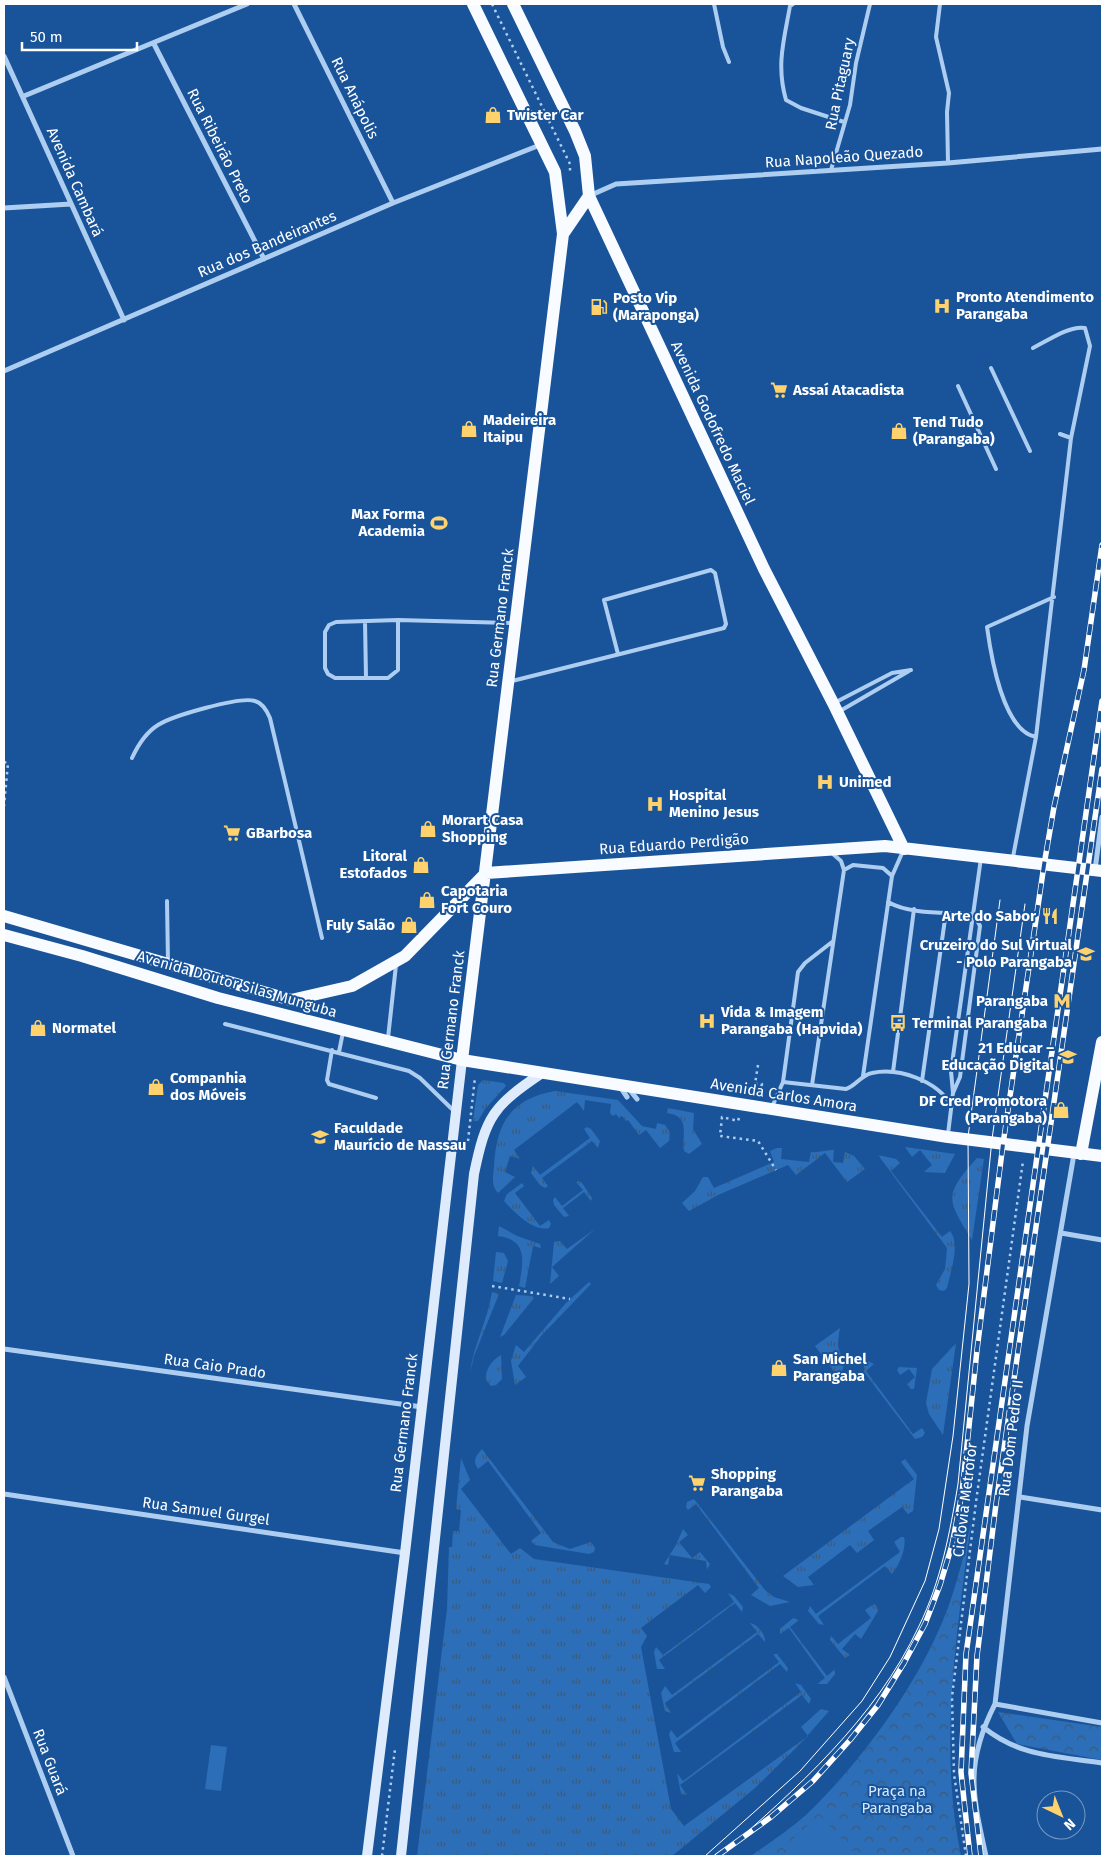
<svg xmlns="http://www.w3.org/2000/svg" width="1106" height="1860" font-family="'Fira Sans',sans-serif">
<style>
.grass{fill:url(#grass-tufts)}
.forest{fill:url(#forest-crowns)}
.garden{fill:#2c6eb7}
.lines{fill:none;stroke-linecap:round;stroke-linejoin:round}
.path{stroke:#aecef1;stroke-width:2.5;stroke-dasharray:2.5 4;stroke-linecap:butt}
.lane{stroke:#aecef1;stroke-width:4}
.street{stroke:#aecef1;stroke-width:5}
.secondary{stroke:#ddebfc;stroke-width:10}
.primary{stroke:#f8fbff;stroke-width:12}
.tram{stroke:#fff;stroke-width:1}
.rail-casing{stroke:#fff;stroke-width:5.5}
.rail{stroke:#19549a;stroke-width:4;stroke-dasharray:11;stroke-linecap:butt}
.labels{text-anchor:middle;stroke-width:4;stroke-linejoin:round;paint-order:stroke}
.street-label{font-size:15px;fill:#fff;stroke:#19549a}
.poi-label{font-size:15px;font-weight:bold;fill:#fff;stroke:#19549a;text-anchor:start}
.park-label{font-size:15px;fill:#d6e8fc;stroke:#19549a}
</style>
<defs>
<pattern id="grass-tufts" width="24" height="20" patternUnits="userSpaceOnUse" patternTransform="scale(1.25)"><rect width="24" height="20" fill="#2c6eb7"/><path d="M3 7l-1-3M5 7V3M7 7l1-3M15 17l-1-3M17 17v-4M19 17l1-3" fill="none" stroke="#3f5a77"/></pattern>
<pattern id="forest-crowns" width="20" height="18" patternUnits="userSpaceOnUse" patternTransform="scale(1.25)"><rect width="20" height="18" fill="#2c6eb7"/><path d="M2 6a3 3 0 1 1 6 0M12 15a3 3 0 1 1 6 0" fill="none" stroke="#3f5a77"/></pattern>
</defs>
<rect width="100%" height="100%" fill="#19549a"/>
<path class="grass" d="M483 1080 504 1083 506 1086 485 1109 478 1121H473L478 1085Z
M555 1091 618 1100 642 1126 656 1129 657 1123 665 1125 670 1132 669 1141 660 1148 646 1130 639 1135 628 1120 626 1121 622 1116 619 1118 616 1114 613 1116 610 1113 611 1104 585 1100 584 1111 577 1102 514 1150 520 1159 510 1156 505 1172 515 1177 498 1193C491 1185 493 1177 494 1167 496 1124 510 1099 555 1091Z
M668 1108 694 1113 693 1129 702 1144 689 1154 684 1151C681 1137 692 1116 667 1113Z
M587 1127 591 1129 600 1141 598 1148 592 1141 542 1178 548 1186 545 1188 540 1185 531 1173 533 1166 540 1175 590 1138 584 1129Z
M905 1147 955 1154 945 1173 924 1172 932 1165 920 1150 912 1157Z
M777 1148H782L781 1159 809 1162 811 1152C819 1153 826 1150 834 1150L833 1162 843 1163 845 1152 854 1156 865 1169 847 1182 825 1153 796 1175 788 1165 718 1195 689 1211 682 1203 695 1191 703 1177H708L714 1188 774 1162 770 1151Z
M878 1155 896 1159 900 1163 891 1171 942 1237 950 1231C961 1244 950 1273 947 1288L944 1291 939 1290 936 1285 945 1269 947 1248Z
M977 1158 984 1159 972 1240C947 1199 943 1196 977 1158Z
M579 1181 582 1183 592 1198 591 1201 584 1192 563 1208 569 1216 564 1217 554 1205 553 1200 555 1197 562 1206 583 1190 576 1182Z
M522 1183 524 1186 515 1193 540 1226 549 1220 551 1224 549 1228C533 1232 514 1212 504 1201L507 1194Z
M499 1226 517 1236 540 1244 541 1248 533 1246 525 1288 519 1286C523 1263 529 1240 498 1236Z
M595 1229 552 1267 559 1276 550 1284 554 1242 560 1241 567 1249Z
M496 1252 504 1253 508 1261 502 1283 493 1281Z
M589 1282 591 1284 541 1336 518 1366 526 1377 515 1385 511 1361 516 1345 524 1352 566 1303Z
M492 1292 499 1294 474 1356 470 1374C473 1345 488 1320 492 1292Z
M516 1295 532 1296 534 1298 504 1335 500 1337Z
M840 1328C839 1333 838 1340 838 1345 840 1358 849 1364 838 1377L815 1346Z
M956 1343 943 1435 929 1414 926 1403 932 1369Z
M501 1355 502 1379 496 1385 491 1386 486 1380C485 1369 492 1360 501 1355Z
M868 1361 874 1364 866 1371 913 1434 922 1428 925 1433 922 1437 915 1439 864 1372V1365Z
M899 1367 917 1368 914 1389H911L907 1384 915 1377 909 1369 900 1375 897 1370Z
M482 1449 553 1542 570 1549 591 1542 595 1548 594 1552 589 1554 535 1545 531 1541 541 1533 488 1461 478 1469C472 1460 476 1456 482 1449Z
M461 1458 470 1480 461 1489 511 1554 520 1548 534 1559 709 1584 711 1587 705 1593 698 1585 641 1628 647 1636 641 1647 671 1809 684 1826 808 1736 801 1727 821 1709 829 1711 801 1743 755 1788 672 1856H417L447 1609 449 1547H452L453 1531H459L461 1510 456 1509Z
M905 1459 917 1475 913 1511 908 1514 902 1507 868 1531 874 1540 857 1553 850 1545 808 1577 814 1585 798 1587 783 1576 914 1479 901 1462Z
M694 1499 765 1590 774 1597 790 1602 770 1606 751 1595 759 1588 696 1504 688 1510 686 1507 687 1502Z
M683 1529 688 1535 679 1542 692 1558 700 1552 710 1564 707 1570 706 1561 670 1555 668 1565 664 1564 676 1545Z
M901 1537H904C907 1547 899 1566 892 1574L885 1566 818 1616 824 1625 819 1624 808 1611 810 1606 816 1614 900 1552 894 1542Z
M728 1593 734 1596 743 1607 742 1612 735 1603 659 1660 665 1669H657L654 1652 656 1647 663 1655 734 1602Z
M874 1604 877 1606 878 1611 861 1639 855 1634 842 1649 850 1655 845 1658 830 1640 831 1636 838 1644 871 1618 865 1610Z
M793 1618 799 1620 790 1627 827 1676 835 1669V1674L827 1684H817L825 1678 789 1628 780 1634V1629Z
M750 1623C757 1624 766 1635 765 1642L758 1634 665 1703 671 1713 665 1711 661 1693 665 1686 672 1695 757 1632Z
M773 1654H777L788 1668 787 1672 780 1664 675 1743 681 1752H674L669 1734 671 1730 677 1738 779 1662Z
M795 1683 801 1685 811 1699 809 1704 802 1695 680 1785 687 1795 681 1794 677 1773 683 1781 801 1692Z"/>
<path class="forest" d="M971 1522C957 1633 938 1745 961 1856H751C769 1843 789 1830 806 1815 856 1767 908 1698 937 1634 954 1598 963 1560 971 1522Z
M998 1712 1102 1727V1760L1017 1744Z"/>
<path class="garden" d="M211 1745 227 1747 221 1791 205 1789Z
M819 1815 858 1856H791L783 1848Z"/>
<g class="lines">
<path class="path" d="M492 4 570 164V174
M4 762 8 763 4 806
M758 1065 755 1084H762L759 1093
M739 1118 738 1121 722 1117 720 1136 758 1141 776 1170
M468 1141 475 1077
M492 1286 570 1299
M918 1798 922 1796
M382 1856 395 1749
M966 1856 954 1774 952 1697 976 1502 1023 1161"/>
<path class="lane" d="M714 4 723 47 729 62
M793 4 790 6C784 40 776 65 786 100L801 108 844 122
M940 4 936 37 949 93 947 112 948 163
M831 170 850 105 856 63 870 4
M991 368 1030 451
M958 386 996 469
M1060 434 1071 438
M398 620V670L388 678H335L328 674 325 668V632L329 625 336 622 398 620 513 623
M365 621 366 678
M512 681 724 628 726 624 715 573 711 570 604 600 618 654
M836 702 892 673 911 670
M840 711 909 671
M1036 737C1003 731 991 656 987 627L1054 597
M132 758C138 745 145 733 158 725 172 716 240 696 255 701 263 703 267 711 270 718L322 938
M1013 857 1036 737 1071 438 1090 346 1085 328C1070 325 1047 341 1033 348
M844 870 853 865 883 868 892 876
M167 901 168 962
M888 902C911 915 945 912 970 914L977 920 980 926 960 1077 953 1093
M225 1024 409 1071 420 1078 454 1111
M388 1038 396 965
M332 1050 327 1080 329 1084 376 1098
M339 1052 343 1032
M893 1072 914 909
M863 1076 892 876 903 851
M922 1081 946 912
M783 1082 846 1089C856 1086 861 1075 872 1073 899 1067 937 1081 951 1105
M812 1085 844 870 841 861 833 854
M772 1107 783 1082 798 972 805 963 832 942
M948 1134 953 1093 951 1071 981 858"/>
<path class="street" d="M294 4 393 203
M154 44 264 259
M4 56 124 320
M24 96 247 4
M589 196 616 184 948 163 1102 149
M4 208 71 204
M4 371 393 203 540 145
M1095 870 1102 817
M621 1088 627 1097
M629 1089 637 1099
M1061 1233 1102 1240
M4 1349 422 1407
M4 1494 405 1553
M1020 1497 1102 1510
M4 1677 73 1856
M995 1704 1102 1723
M983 1727C1020 1757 1057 1756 1102 1763
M986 1856C972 1793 965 1763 995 1704L1027 1426 1074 1154"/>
<path class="secondary" d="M367 1856 405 1553 462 1060
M401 1856 474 1174C486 1116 493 1106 542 1073"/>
<path class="primary" d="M473 4 555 172 563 234
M513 4 575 131 585 156 589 196 764 569 833 703 904 849
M4 916 291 1000 352 986 405 956 486 873 885 846 1102 871
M4 935 82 956 218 998 462 1060 948 1137 1102 1156
M462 1060 563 234 589 196
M1081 1154 1102 1042"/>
<path class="tram" d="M705 1856 800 1771 862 1701 890 1657 925 1581 939 1529 953 1436 969 1284 968 1137 1000 900
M720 1856C797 1788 875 1720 919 1626 941 1581 950 1532 958 1484L992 1139 1025 904"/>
<g class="rail-casing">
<path id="rail" d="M717 1856 771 1817 813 1781 850 1740 878 1705 904 1663 925 1624 940 1585 952 1545 962 1493 977 1350 1003 1144 1044 865 1054 807 1084 670 1102 545
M970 1856 961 1772 966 1654 1102 701
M981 1856 971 1773 977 1656 996 1504 1102 769"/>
</g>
<use href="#rail" class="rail"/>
</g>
<defs>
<g id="shop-bare" transform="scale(1.35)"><path d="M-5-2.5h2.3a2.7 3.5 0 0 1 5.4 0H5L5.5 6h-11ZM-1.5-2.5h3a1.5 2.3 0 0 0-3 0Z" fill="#ffd26e" stroke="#19549a" stroke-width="2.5" paint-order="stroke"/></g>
<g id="hospital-bare" transform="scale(1.35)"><path d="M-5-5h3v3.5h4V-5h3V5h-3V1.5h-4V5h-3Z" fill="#ffd26e" stroke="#19549a" stroke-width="2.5" paint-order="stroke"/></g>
<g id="fuel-bare" transform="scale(1.35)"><path d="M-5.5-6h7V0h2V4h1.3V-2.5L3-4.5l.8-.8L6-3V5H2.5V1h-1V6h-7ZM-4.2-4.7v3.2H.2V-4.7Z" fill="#ffd26e" stroke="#19549a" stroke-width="2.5" paint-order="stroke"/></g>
<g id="supermarket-bare" transform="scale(1.35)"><path d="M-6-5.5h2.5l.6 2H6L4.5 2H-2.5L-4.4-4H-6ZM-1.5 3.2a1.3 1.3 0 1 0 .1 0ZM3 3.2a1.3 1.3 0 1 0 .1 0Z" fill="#ffd26e" stroke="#19549a" stroke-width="2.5" paint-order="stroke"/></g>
<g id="stadium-bare" transform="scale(1.35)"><path d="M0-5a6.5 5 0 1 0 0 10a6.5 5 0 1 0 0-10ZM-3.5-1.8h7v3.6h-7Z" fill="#ffd26e" stroke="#19549a" stroke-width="2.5" paint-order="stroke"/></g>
<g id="restaurant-bare" transform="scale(1.35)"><path d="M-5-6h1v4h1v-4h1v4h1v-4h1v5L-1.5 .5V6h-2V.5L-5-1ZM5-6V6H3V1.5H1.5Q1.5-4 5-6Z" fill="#ffd26e" stroke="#19549a" stroke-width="2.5" paint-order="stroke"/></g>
<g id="university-bare" transform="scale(1.35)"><path d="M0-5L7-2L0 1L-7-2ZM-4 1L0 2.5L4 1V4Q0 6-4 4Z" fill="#ffd26e" stroke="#19549a" stroke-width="2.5" paint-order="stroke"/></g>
<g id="metro-bare" transform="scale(1.35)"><path d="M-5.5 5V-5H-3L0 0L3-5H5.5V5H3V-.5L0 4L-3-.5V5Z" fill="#ffd26e" stroke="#19549a" stroke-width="2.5" paint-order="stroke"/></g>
<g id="bus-bare" transform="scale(1.35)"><path d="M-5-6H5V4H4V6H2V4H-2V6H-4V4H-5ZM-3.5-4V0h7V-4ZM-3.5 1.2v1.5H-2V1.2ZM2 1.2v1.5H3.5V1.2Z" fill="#ffd26e" stroke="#19549a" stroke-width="2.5" paint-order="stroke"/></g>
</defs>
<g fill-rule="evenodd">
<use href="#shop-bare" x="493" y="115"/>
<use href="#hospital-bare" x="942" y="306"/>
<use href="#fuel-bare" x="599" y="307"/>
<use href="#supermarket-bare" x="779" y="390"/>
<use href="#shop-bare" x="469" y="429"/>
<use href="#shop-bare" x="899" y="431"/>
<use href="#stadium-bare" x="439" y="523"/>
<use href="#hospital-bare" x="825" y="782"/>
<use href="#hospital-bare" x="655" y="804"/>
<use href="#shop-bare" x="428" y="829"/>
<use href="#supermarket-bare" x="232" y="833"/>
<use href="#shop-bare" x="421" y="865"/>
<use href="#shop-bare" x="427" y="900"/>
<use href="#restaurant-bare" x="1050" y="916"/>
<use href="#shop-bare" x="409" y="925"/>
<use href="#university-bare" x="1086" y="954"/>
<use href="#metro-bare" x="1062" y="1001"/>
<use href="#hospital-bare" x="707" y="1021"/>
<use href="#bus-bare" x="898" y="1023"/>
<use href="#shop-bare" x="38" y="1028"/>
<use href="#university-bare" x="1068" y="1057"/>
<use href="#shop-bare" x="156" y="1087"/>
<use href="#shop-bare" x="1061" y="1110"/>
<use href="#university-bare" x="320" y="1137"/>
<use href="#shop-bare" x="779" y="1368"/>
<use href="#supermarket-bare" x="697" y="1483"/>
</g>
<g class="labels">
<g class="street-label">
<text transform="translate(840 84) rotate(-78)" y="5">Rua Pitaguary</text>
<text transform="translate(355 98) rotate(64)" y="5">Rua Anápolis</text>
<text transform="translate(220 146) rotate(63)" y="5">Rua Ribeirão Preto</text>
<text transform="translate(844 157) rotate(-4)" y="5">Rua Napoleão Quezado</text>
<text transform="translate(75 182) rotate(66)" y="5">Avenida Cambará</text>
<text transform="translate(267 244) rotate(-23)" y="5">Rua dos Bandeirantes</text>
<text transform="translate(713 423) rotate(65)" y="5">Avenida Godofredo Maciel</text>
<text transform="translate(500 618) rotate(-83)" y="5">Rua Germano Franck</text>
<text transform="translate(674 844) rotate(-4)" y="5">Rua Eduardo Perdigão</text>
<text transform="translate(237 984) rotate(16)" y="5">Avenida Doutor Silas Munguba</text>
<text transform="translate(451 1020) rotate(-83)" y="5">Rua Germano Franck</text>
<text transform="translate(784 1095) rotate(9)" y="5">Avenida Carlos Amora</text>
<text transform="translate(215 1366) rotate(8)" y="5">Rua Caio Prado</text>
<text transform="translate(404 1423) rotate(-83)" y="5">Rua Germano Franck</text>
<text transform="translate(1011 1438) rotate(-83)" y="5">Rua Dom Pedro II</text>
<text transform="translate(965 1500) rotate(-83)" y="5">Ciclovia Metrofor</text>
<text transform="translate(206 1511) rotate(8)" y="5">Rua Samuel Gurgel</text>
<text transform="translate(50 1762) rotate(69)" y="5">Rua Guará</text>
</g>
<g class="poi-label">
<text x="507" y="120">Twister Car</text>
<text x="956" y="302">Pronto Atendimento<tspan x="956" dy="17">Parangaba</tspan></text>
<text x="613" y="303">Posto Vip<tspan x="613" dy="17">(Maraponga)</tspan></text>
<text x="793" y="395">Assaí Atacadista</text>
<text x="483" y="425">Madeireira<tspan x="483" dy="17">Itaipu</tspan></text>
<text x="913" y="427">Tend Tudo<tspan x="913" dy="17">(Parangaba)</tspan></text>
<text x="425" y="519" text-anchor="end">Max Forma<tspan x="425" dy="17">Academia</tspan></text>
<text x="839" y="787">Unimed</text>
<text x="669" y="800">Hospital<tspan x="669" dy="17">Menino Jesus</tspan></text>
<text x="442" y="825">Morart Casa<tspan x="442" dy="17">Shopping</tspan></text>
<text x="246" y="838">GBarbosa</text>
<text x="407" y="861" text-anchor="end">Litoral<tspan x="407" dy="17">Estofados</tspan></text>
<text x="441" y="896">Capotaria<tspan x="441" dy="17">Fort Couro</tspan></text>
<text x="1036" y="921" text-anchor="end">Arte do Sabor</text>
<text x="395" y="930" text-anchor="end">Fuly Salão</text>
<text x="1072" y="950" text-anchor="end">Cruzeiro do Sul Virtual<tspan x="1072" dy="17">- Polo Parangaba</tspan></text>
<text x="1048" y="1006" text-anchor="end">Parangaba</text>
<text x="721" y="1017">Vida &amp; Imagem<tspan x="721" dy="17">Parangaba (Hapvida)</tspan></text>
<text x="912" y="1028">Terminal Parangaba</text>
<text x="52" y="1033">Normatel</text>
<text x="1054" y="1053" text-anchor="end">21 Educar –<tspan x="1054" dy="17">Educação Digital</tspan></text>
<text x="170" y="1083">Companhia<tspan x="170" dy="17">dos Móveis</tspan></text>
<text x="1047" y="1106" text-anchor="end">DF Cred Promotora<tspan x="1047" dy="17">(Parangaba)</tspan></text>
<text x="334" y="1133">Faculdade<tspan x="334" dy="17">Maurício de Nassau</tspan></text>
<text x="793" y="1364">San Michel<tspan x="793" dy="17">Parangaba</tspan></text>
<text x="711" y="1479">Shopping<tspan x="711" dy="17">Parangaba</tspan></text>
</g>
<g class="park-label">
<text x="897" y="1796">Praça na<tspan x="897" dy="17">Parangaba</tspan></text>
</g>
</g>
<rect width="1106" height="1860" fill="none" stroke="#ffffff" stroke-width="10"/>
<g transform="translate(1061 1815) rotate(137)"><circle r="24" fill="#19549a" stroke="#7598c2"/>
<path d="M0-4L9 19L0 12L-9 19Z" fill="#ffd26e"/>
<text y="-8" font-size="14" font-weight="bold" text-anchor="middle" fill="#ffffff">N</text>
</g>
<path d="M22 42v8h115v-8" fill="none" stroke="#ffffff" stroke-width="2.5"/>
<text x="30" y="42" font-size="15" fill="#ffffff" stroke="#19549a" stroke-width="4" paint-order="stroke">50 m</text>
</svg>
